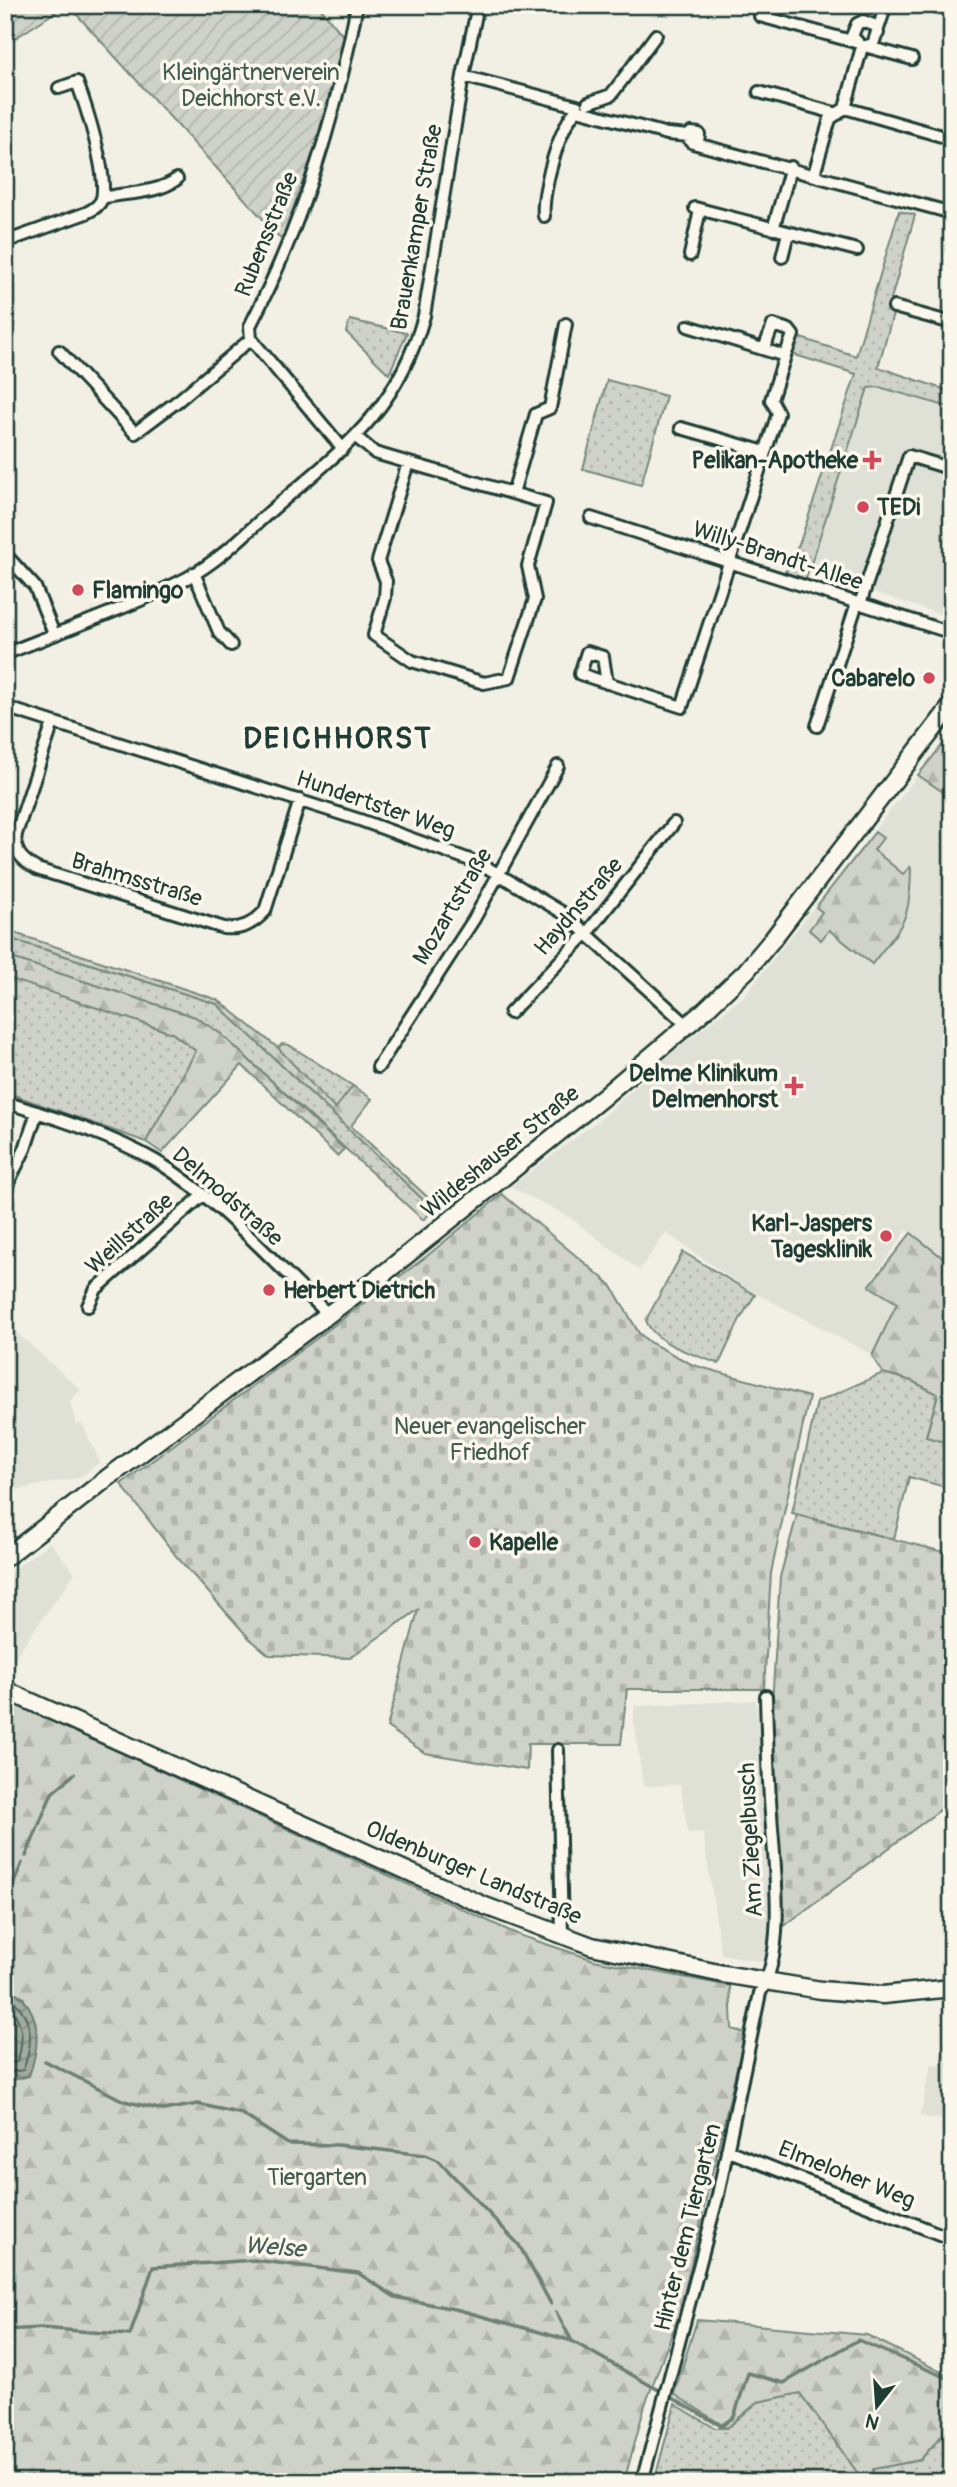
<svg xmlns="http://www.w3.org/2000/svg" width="957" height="2487" font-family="Pangolin,sans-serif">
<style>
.built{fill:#e0e1d6}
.grass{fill:url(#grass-dots);stroke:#77887e;stroke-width:2}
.forest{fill:url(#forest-firs);stroke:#77887e;stroke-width:2}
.cemetery{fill:url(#cemetery-stones);stroke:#77887e;stroke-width:2}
.garden{fill:url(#garden-furrows);stroke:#77887e;stroke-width:2}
.water{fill:url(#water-waves);stroke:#6e7f75;stroke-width:2}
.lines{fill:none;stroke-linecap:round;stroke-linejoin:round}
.shore{stroke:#536960;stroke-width:2}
.stream{stroke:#6e7f75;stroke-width:3.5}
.street-casing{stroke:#1f3d34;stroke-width:16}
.secondary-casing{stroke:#1f3d34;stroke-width:21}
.street{stroke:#fbf7ec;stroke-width:10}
.secondary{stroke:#fbf7ec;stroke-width:16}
.poi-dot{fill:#d1495b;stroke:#fbf7ec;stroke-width:2.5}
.labels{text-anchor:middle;stroke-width:7;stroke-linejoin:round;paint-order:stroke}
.park-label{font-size:23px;fill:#425b52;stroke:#fbf7ec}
.street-label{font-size:23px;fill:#1f3d34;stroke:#fbf7ec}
.poi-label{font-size:23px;font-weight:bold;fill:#1f3d34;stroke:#fbf7ec;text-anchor:end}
.water-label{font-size:24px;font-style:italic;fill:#465e55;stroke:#fbf7ec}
.district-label{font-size:30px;font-weight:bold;letter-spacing:2px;fill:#1f3d34;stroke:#fbf7ec}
</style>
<defs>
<pattern id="grass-dots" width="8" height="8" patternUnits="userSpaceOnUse" patternTransform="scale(1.75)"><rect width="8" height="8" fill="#cfd2c8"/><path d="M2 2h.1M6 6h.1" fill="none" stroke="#b1b5ac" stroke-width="1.8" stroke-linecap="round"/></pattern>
<pattern id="forest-firs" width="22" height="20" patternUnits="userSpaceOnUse" patternTransform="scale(1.75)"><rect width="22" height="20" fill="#cfd2c8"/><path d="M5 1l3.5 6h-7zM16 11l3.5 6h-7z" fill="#b1b5ac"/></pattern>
<pattern id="cemetery-stones" width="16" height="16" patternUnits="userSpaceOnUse" patternTransform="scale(1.75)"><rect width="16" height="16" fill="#cfd2c8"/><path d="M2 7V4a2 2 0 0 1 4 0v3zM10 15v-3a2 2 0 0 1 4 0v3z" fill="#b1b5ac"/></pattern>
<pattern id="garden-furrows" width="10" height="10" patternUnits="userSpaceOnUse" patternTransform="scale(1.75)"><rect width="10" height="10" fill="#cfd2c8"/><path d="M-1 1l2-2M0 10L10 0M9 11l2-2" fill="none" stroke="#b1b5ac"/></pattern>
<pattern id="water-waves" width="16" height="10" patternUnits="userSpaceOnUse" patternTransform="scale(1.75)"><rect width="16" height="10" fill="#a2aba1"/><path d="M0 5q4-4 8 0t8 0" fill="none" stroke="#838c84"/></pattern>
</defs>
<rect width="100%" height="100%" fill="#f2f0e5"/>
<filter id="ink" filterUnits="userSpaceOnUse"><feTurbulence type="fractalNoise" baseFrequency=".0143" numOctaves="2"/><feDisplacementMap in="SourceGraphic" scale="14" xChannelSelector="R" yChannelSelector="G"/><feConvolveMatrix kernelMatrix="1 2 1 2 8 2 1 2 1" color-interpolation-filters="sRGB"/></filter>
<g filter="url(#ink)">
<path class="built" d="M868 387H879L952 408V618L809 571Z
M918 775 952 798V1265L907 1230 867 1286 897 1303 872 1355 744 1287 666 1233 639 1270 568 1216 510 1187 604 1116 669 1055 744 996Z
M5 1322 81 1390 70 1401 76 1424 82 1423 100 1462 81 1477 5 1492Z
M50 1542 75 1573 5 1671V1576Z
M756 1700 774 1909 768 1963 721 1954 703 1832 688 1833 680 1785 643 1786 634 1721V1706Z
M952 2011V2122L920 2116 931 2064 941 2065 949 2013Z"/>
<path class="grass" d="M899 211 915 215 889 306 893 314 878 367 952 392V408L879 387 868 388 806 579 785 573 800 542 856 374 792 354 798 337 856 356Z
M350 320 407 333 389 374 346 332Z
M607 380 666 396 641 485 583 469Z
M5 937 217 1004 434 1210 423 1220 221 1034 195 1017 5 956Z
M12 979 172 1033 196 1051 146 1142 5 1092V1002Z
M282 1044 289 1045 353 1086 335 1110 282 1056 278 1048Z
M683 1252 755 1295 740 1319 719 1364C697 1355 654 1345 646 1320Z
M883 1373 912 1381 938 1394 926 1436 952 1444V1489L909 1477 894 1539 792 1513 817 1402Z
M800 2393 860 2476V2482H654L675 2404 715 2428H727L758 2402Z
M952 2424V2482H871L873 2469 920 2460Z"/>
<path class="forest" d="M952 733V798L918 775Z
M875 832 883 838 874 850 903 874 910 867 911 869C910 922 904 923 872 964L829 930 821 940 809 930 822 912 816 907Z
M5 930 218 1000 278 1048 335 1109 353 1086 372 1099 351 1126 438 1207 434 1210 217 1004 5 937Z
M5 956 195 1017 221 1034 344 1149 337 1156 242 1065 162 1153 146 1142 196 1051 172 1033 5 977Z
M911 1233 952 1265V1444L926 1437 938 1394 912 1381 883 1373 872 1356 897 1303 869 1286Z
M5 1700 519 1935 594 1960 730 1986 732 2029 745 2033 679 2315 645 2405 624 2482H5V2079L10 2081 24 1998 5 1986Z
M697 2320 867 2335 952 2377V2424L920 2460 873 2469 871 2482H860V2476L800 2393 758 2402 727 2428 674 2394Z"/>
<path class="cemetery" d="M502 1194 611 1285 639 1333 649 1342 693 1365 809 1397 771 1573 764 1689H627L621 1744H528L527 1770 425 1753 387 1727 418 1610 349 1658 269 1655 249 1638 177 1557 121 1484 427 1256Z
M797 1515 952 1554V1801L780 1929 769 1752 780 1577Z"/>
<path class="garden" d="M5 5H66L11 41 5 34Z
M68 5H318L345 38 313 153 282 240Z"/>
<path class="water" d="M5 1986C43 2005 41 2042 29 2076L10 2081 5 2079Z"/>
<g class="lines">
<path class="shore" d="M5 1994C33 2013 35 2040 23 2070L5 2073
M5 2004C25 2018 24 2042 17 2062L5 2064"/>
<path class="stream" d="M26 1856 52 1793 74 1774
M5 1904 22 1863
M45 2061 124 2101 163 2110 198 2104 242 2114 288 2144 338 2145 425 2155 439 2161 519 2245 551 2304
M556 2312 572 2341
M5 2330 41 2328 130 2335 153 2267 254 2260 358 2273 395 2297 459 2310 572 2341 662 2392
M5 2353 12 2330
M669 2396 721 2426 734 2417 748 2373 784 2383 858 2340 952 2380"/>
<g class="street-casing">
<path id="street" d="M760 16 855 42
M878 33 876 26 863 21 857 24 852 36 862 47 873 44 886 5
M868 47 912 59
M463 76 577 106
M759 92 838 114
M588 103 611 95 656 35
M845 108 952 139
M581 111 667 134 689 136
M698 142 699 134 691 133 689 139 693 143 952 213
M814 174 830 119 845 108 862 47
M102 198C127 192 157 194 177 179
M695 208 857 250
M544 216C541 193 560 123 578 109
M773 229 791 167
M5 242 86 213C93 210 99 206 102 199 108 174 86 106 77 82L59 88
M690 255 700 210
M782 257 788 233
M894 307 952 323
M764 349 773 325 789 330 793 335 785 356
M59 351 135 433 179 400 251 339
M681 428 765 452
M356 437 375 453 546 503 528 566 535 599 509 678 484 683 412 661 374 635 385 598 386 581 378 561 408 463
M343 449 251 339 250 326C302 225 336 116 357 5
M513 493 536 414 550 408 566 324
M591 518 952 633
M5 554 35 587 54 634
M194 573 219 632 231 645
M860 604 909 456 952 469
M5 654C64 630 132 607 187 578 220 560 246 533 274 508 345 447 397 411 424 316L463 76 478 5
M607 683 603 657 587 652 580 674 682 707 778 413 771 400 785 356 688 326
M5 707 360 820 481 864 565 914 687 1025
M53 723 16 834C13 852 23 861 37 869L224 928C242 930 253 924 265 911L300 800
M817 726 857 603
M510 1013 587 933 674 823
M378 1067 474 919 558 766
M5 1102C55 1118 108 1134 154 1160 213 1193 278 1267 329 1315
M5 1189 25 1149 37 1112
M88 1306 96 1289 203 1195
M558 1750 562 1936
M727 2150 952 2239
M642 2482 718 2195 760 1993C787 1949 774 1865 771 1814 768 1775 767 1736 766 1696"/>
</g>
<g class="secondary-casing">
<path id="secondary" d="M5 1558 106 1479 387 1271 603 1097 704 1011 746 971 772 940 952 705
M5 1690 485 1906 592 1946 723 1974 821 1990 883 1995 952 1988"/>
</g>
<use href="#street" class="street"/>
<use href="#secondary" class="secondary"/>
</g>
</g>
<g class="poi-dot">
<path d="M868.5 449.5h7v7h7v7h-7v7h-7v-7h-7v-7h7z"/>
<circle cx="863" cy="507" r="7"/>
<circle cx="78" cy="590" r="7"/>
<circle cx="929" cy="678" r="7"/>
<path d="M790.5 1075.5h7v7h7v7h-7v7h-7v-7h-7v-7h7z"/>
<circle cx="886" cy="1236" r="7"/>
<circle cx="269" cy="1290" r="7"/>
<circle cx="475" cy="1542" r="7"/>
</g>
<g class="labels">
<g class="park-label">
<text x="251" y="80">Kleingärtnerverein<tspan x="251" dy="26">Deichhorst e.V.</tspan></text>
<text x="490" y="1434">Neuer evangelischer<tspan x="490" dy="26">Friedhof</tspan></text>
<text x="317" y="2185">Tiergarten</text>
</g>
<g class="street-label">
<text transform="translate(416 227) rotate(-80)" y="8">Brauenkamper Straße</text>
<text transform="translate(266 234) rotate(-68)" y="8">Rubensstraße</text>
<text transform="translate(778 555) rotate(18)" y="8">Willy-Brandt-Allee</text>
<text transform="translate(376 804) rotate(19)" y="8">Hundertster Weg</text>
<text transform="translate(137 879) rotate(17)" y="8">Brahmsstraße</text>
<text transform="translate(452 906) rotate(-59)" y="8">Mozartstraße</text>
<text transform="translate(578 906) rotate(-49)" y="8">Haydnstraße</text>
<text transform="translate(500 1151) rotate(-39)" y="8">Wildeshauser Straße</text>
<text transform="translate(228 1196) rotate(41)" y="8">Delmodstraße</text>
<text transform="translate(129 1233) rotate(-42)" y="8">Weillstraße</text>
<text transform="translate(750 1840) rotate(-93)" y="8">Am Ziegelbusch</text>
<text transform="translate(474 1872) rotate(23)" y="8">Oldenburger Landstraße</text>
<text transform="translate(847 2174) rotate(22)" y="8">Elmeloher Weg</text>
<text transform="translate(687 2227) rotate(-76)" y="8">Hinter dem Tiergarten</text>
</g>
<g class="poi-label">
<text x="858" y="468">Pelikan-Apotheke</text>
<text x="877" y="515" text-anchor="start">TEDi</text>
<text x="92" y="598" text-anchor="start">Flamingo</text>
<text x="915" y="686">Cabarelo</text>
<text x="778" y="1081">Delme Klinikum<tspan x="778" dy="26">Delmenhorst</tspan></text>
<text x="872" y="1231">Karl-Jaspers<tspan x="872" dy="26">Tagesklinik</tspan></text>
<text x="283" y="1298" text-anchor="start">Herbert Dietrich</text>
<text x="489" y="1550" text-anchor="start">Kapelle</text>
</g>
<g class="water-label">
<text transform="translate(275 2247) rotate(4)" y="8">Welse</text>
</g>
<g class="district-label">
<text x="338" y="748">DEICHHORST</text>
</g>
</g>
<rect width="957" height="2487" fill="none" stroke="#fbf7ec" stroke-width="28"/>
<rect x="14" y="14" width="929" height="2459" fill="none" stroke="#1f3d34" stroke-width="2.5" filter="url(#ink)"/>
<g transform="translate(877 2406) rotate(197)" stroke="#fbf7ec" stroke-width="5" paint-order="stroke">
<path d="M0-5L12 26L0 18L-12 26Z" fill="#1f3d34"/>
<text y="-10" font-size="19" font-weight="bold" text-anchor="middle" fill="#1f3d34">N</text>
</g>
</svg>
